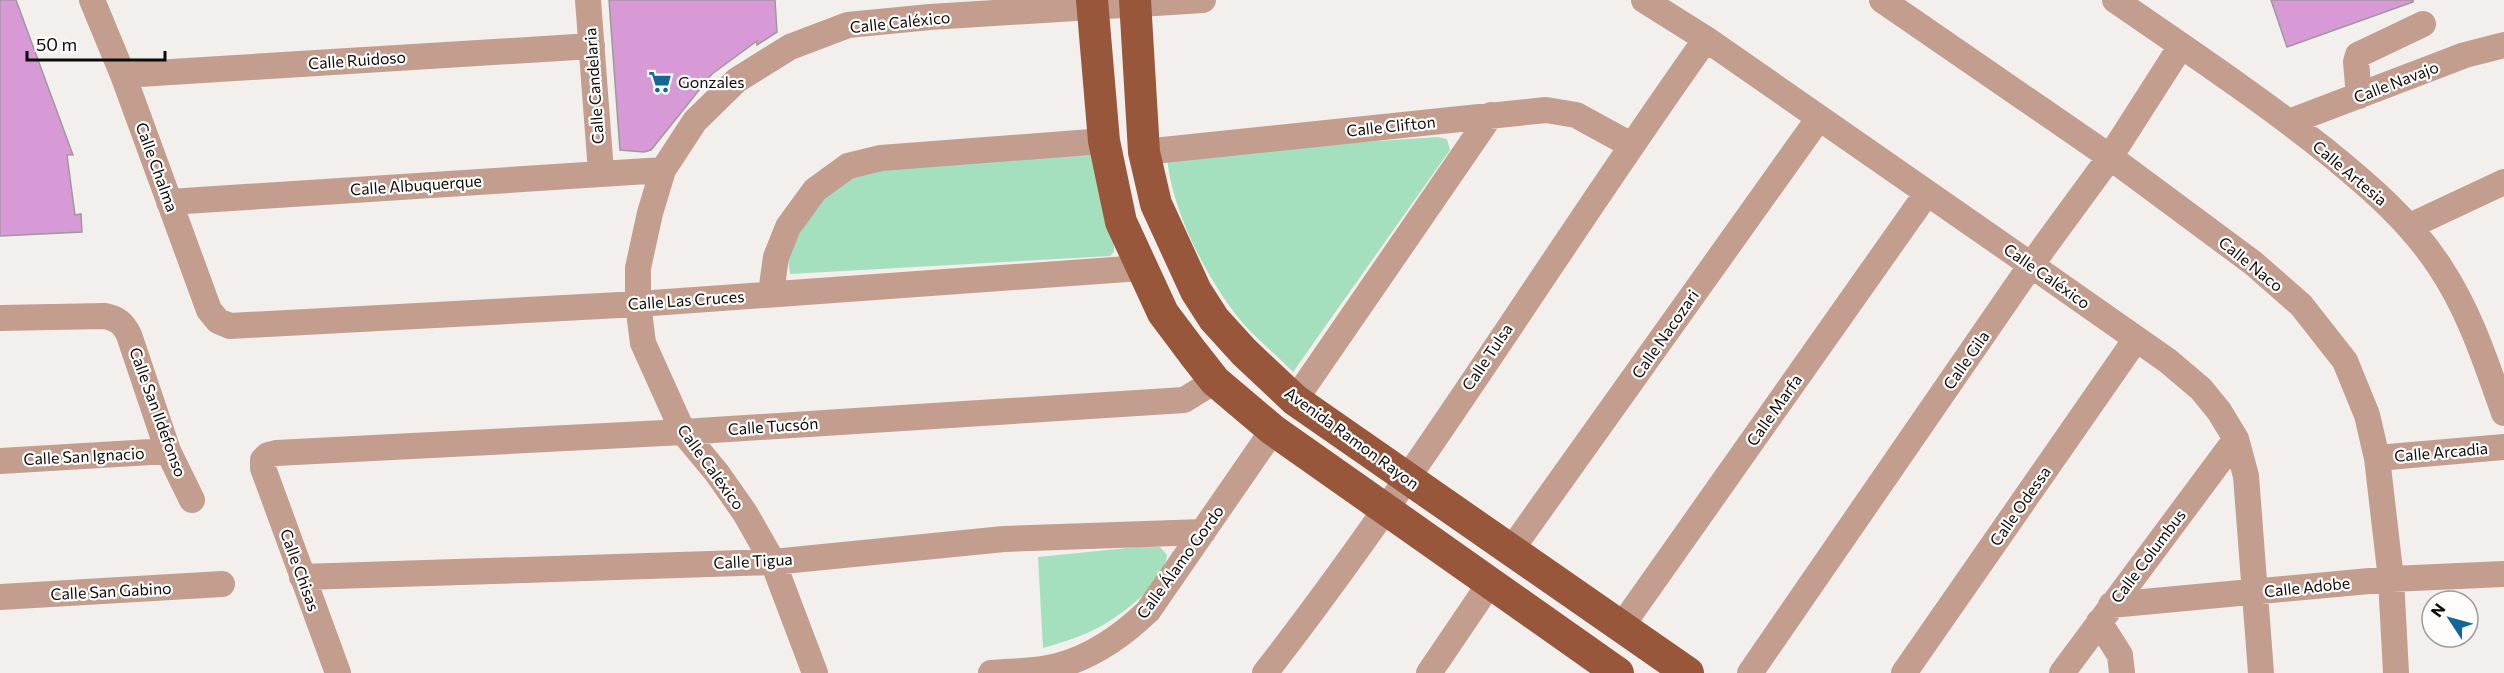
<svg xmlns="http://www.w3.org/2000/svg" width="2504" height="673" font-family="Commissioner,sans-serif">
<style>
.green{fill:#a5e0be}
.building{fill:#d899d7;stroke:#9d999c;stroke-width:1.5}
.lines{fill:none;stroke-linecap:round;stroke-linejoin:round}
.minor{stroke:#c39d8e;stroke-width:26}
.major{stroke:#98573b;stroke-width:32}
.labels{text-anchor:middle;stroke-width:4.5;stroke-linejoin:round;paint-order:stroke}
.street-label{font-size:16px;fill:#0c0b0a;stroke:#fefdfc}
.poi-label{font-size:16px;fill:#0c0b0a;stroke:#fefdfc;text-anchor:start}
</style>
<rect width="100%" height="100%" fill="#f3efec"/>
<path class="green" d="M1438 137 1447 139 1450 150 1293 372C1279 358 1264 345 1250 331 1212 291 1170 210 1167 155Z
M1092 155 1105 222 1114 245V252L1110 256 790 274 787 252 801 221 841 180 870 169Z
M1147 546 1160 547 1167 555C1164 582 1130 608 1108 622 1089 634 1065 642 1043 648L1038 557Z"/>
<path class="building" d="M0 0H16L73 155H67L75 215 81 214 82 232 0 236Z
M609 0H775L777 32 757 45V41L712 74 651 150 644 152 620 150Z
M2271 0H2413V2L2287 47Z"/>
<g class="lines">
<path class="minor" d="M92 0 123 75 209 310 218 321 230 326 638 304 1141 268
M588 0 601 172
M1644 0 1706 39 2031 265 2168 361 2201 389 2219 411 2236 439 2246 476 2261 673
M1882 0 2110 157 2253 263 2301 305 2345 361 2367 415 2377 458 2391 579 2396 673
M2115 0C2186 49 2258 97 2326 151 2369 186 2410 221 2440 267 2470 312 2486 363 2504 413
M123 75 592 46
M2359 96 2356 62 2358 55 2423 24
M2289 122 2465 55 2504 45
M1144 152 1546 110 1576 115 1631 145
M169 202 663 170
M2410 226 2504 182
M771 293 776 257 788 227 815 190 848 166 881 158 1104 141
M0 318 105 316C118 319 123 323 129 335L168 451 192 500
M1295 400 1491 115
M2377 458 2504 447
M0 461 168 451
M1511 550 1819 118
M302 577 773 562 1004 539 1203 532
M0 597 222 584
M2111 605 2391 579 2504 574
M2099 622 2120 655 2122 673
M1621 627 1927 193
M338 673 263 468V460L268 455 276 453 683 432 1184 400 1215 381
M815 673 773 562 745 513 717 473 683 432 643 343 638 304V268L650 213 663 170 695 121 737 80 790 47 848 25 930 17 1203 0
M991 673C1012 671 1036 672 1057 666 1092 657 1122 636 1148 611L1273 430
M1265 673C1423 470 1557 248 1706 39
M1429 673 1490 583
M1750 673 2031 265 2110 157 2181 46
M1904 673 2136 339
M2062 673 2236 439"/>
<path class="major" d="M1092 0 1104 141 1121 222 1163 313 1193 353 1215 381 1273 430 1618 673
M1135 0 1144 152 1156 204 1196 291 1214 319 1244 352 1295 400 1688 673"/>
</g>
<defs>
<g id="supermarket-bare" transform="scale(1.8)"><path d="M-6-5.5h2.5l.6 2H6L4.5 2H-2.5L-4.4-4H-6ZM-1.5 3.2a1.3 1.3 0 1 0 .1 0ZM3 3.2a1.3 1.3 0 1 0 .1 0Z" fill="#136698" stroke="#fefdfc" stroke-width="2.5" paint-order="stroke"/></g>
</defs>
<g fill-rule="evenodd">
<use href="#supermarket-bare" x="660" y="82"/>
</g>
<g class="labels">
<g class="street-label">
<text transform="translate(900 22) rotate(-6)" y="6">Calle Caléxico</text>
<text transform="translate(357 60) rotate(-4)" y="6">Calle Ruidoso</text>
<text transform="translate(2396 82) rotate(-21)" y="6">Calle Navajo</text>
<text transform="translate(594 86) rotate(-94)" y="6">Calle Candelaria</text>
<text transform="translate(1391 126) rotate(-6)" y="6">Calle Clifton</text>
<text transform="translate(157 167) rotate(70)" y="6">Calle Chalma</text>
<text transform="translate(2350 173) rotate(40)" y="6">Calle Artesia</text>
<text transform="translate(416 185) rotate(-4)" y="6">Calle Albuquerque</text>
<text transform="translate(2251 264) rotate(39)" y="6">Calle Naco</text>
<text transform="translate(2047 276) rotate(35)" y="6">Calle Caléxico</text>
<text transform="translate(686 300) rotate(-4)" y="6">Calle Las Cruces</text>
<text transform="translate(1665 334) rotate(-55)" y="6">Calle Nacozari</text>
<text transform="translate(1487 357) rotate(-56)" y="6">Calle Tulsa</text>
<text transform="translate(1966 360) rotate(-55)" y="6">Calle Gila</text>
<text transform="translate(1774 410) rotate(-55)" y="6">Calle Marfa</text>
<text transform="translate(158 412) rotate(70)" y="6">Calle San Ildefonso</text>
<text transform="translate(773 426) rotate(-4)" y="6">Calle Tucsón</text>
<text transform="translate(1352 438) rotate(36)" y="6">Avenida Ramon Rayon</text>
<text transform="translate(2441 452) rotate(-5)" y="6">Calle Arcadia</text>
<text transform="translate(84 456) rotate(-3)" y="6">Calle San Ignacio</text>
<text transform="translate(711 467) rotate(54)" y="6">Calle Caléxico</text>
<text transform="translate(2020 506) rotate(-55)" y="6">Calle Odessa</text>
<text transform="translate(2148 556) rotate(-53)" y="6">Calle Columbus</text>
<text transform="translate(753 561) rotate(-3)" y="6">Calle Tigua</text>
<text transform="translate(1180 562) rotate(-54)" y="6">Calle Álamo Gordo</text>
<text transform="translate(300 570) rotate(70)" y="6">Calle Chisas</text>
<text transform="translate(2307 587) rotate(-6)" y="6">Calle Adobe</text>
<text transform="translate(111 591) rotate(-3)" y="6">Calle San Gabino</text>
</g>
<g class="poi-label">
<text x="678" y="88">Gonzales</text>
</g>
</g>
<g transform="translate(2450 619) rotate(306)"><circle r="28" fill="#fefdfc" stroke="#9d9c9b" stroke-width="1.5"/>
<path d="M0-4.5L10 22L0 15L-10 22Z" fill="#136698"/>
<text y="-9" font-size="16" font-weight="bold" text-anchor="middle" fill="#0c0b0a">N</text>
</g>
<path d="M27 51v9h138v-9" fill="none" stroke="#0c0b0a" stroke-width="3"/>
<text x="36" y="51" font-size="18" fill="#0c0b0a" stroke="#fefdfc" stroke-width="4.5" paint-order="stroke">50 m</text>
</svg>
